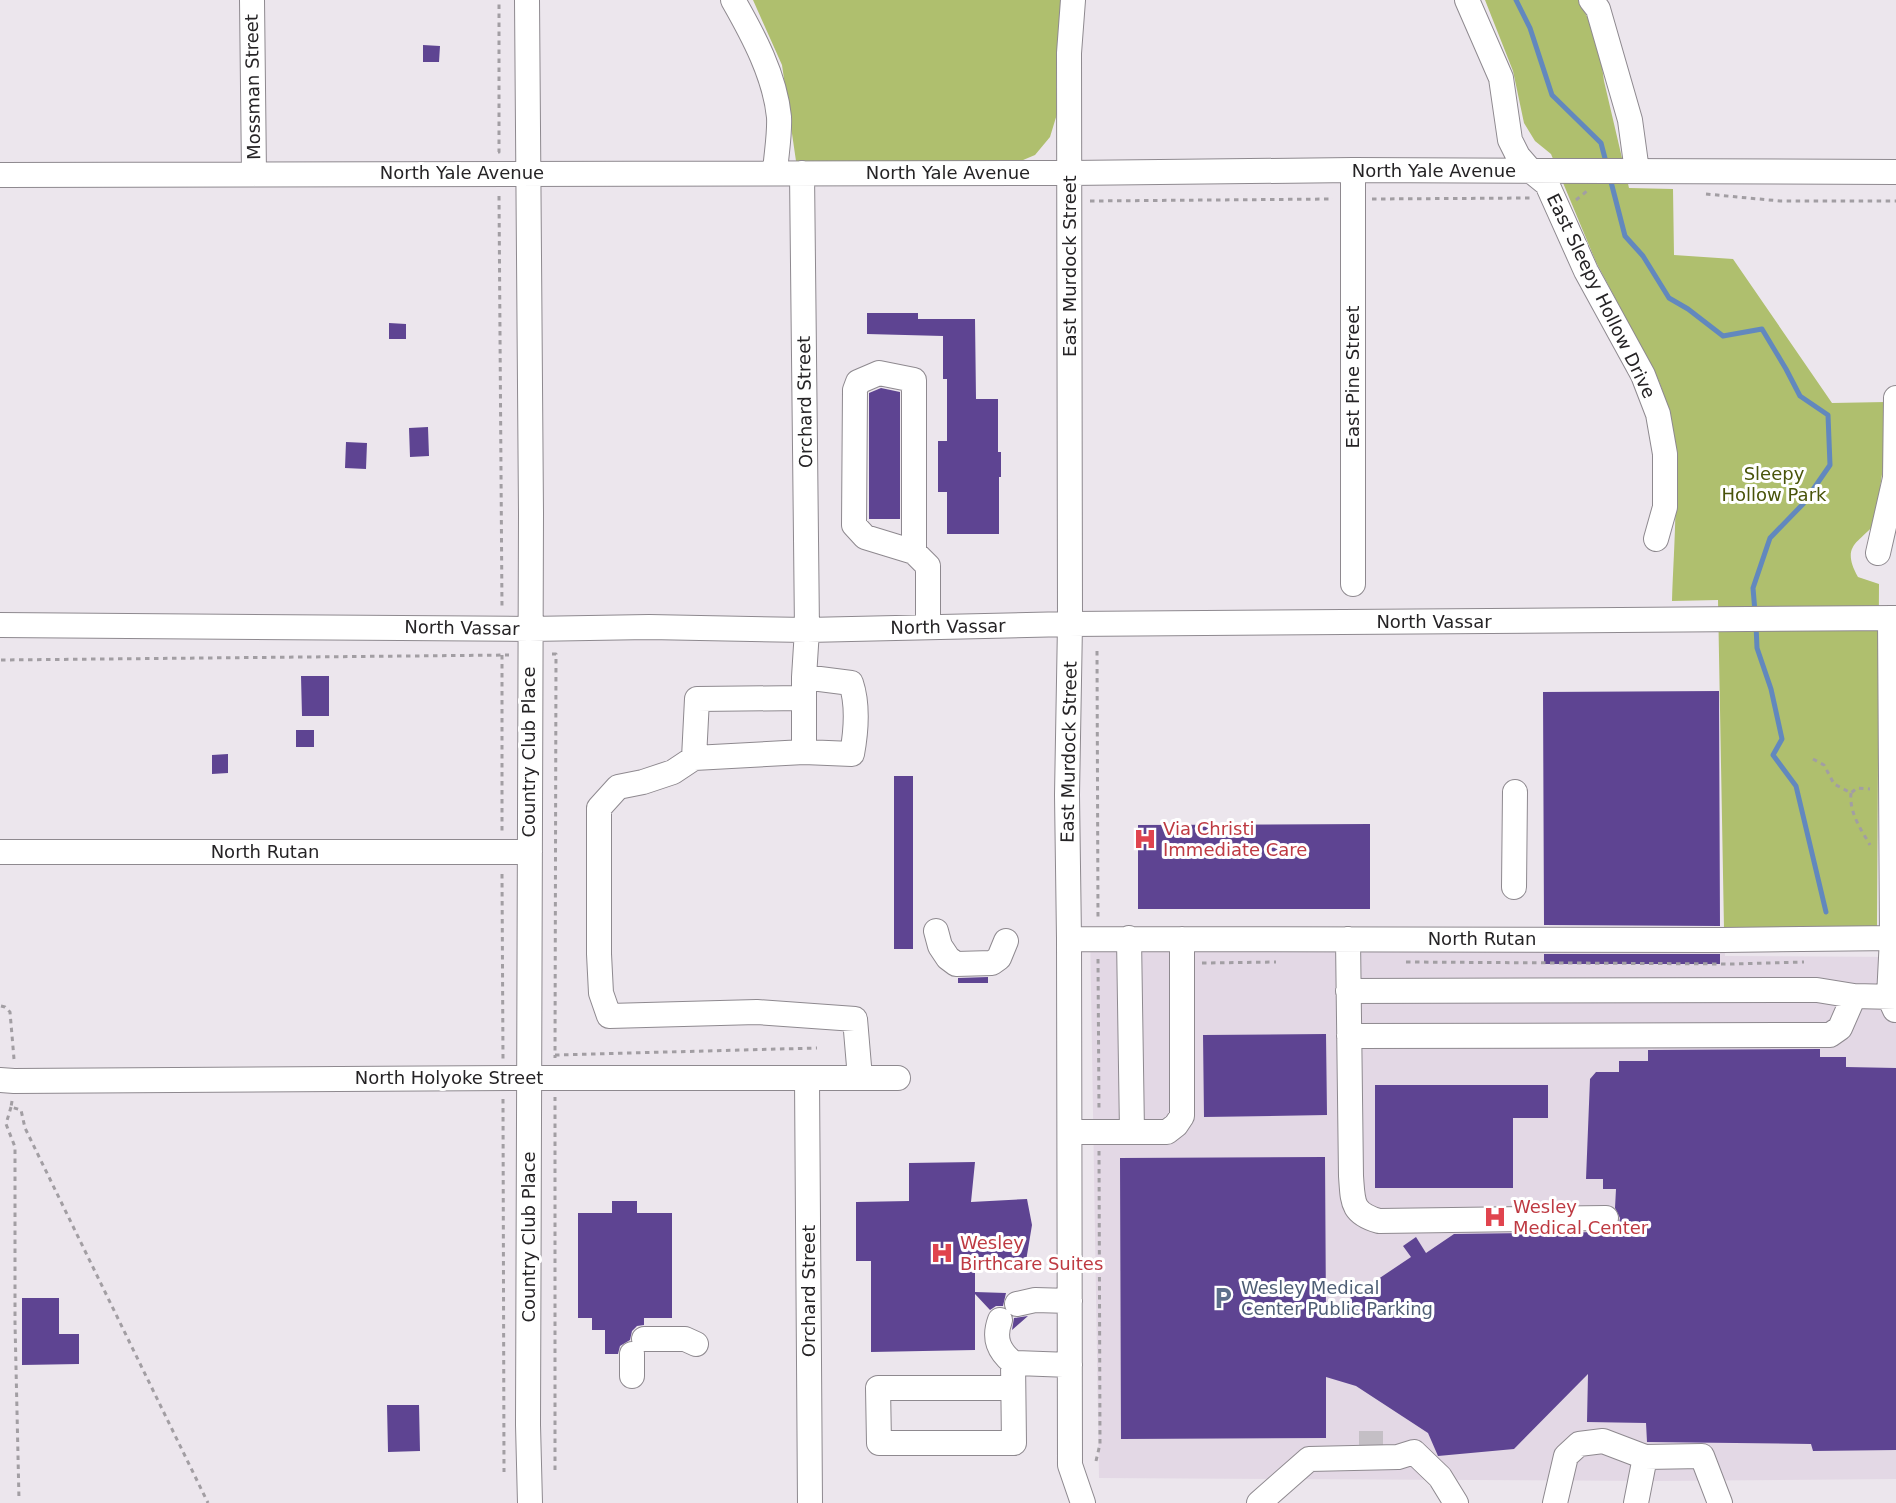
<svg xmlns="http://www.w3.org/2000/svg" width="1896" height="1503" font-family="'DejaVu Sans',sans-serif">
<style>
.built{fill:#e3d8e5}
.green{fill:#afbf6e}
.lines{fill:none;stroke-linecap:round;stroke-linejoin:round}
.stream{stroke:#6288be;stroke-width:5}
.building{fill:#5e4492}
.minor-tunnel{stroke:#c4bfc5;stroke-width:24;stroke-dasharray:24 12;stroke-linecap:butt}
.minor-casing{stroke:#8e898f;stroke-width:26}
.path{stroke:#a29ea3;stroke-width:3;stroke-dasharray:4.5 4.5;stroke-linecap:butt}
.minor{stroke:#fff;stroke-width:24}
.labels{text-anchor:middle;stroke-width:6;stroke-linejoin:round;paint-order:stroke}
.street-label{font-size:18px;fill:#252325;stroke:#fff}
.park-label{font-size:18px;fill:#49540a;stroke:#fff}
.health-label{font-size:18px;fill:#be3a42;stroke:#fff;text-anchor:start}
.service-label{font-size:18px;fill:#4e5e75;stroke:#fff;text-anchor:start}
</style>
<rect width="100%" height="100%" fill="#ece6ed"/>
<path class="built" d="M1090 928 1724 929 1725 956 1896 957V1479L1659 1481 1099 1478Z"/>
<path class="green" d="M753 0H1061L1056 81 1057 114 1050 137 1035 155 1016 163 996 165 796 161 782 65Z
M1485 0H1578L1590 22 1599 45 1604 81 1629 188 1673 189 1674 255 1733 259 1832 403 1886 402 1885 453 1875 524C1857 544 1841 546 1858 577L1879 584 1877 928 1724 929 1718 600 1672 601C1674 533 1684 441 1658 379L1596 262 1551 154 1535 141 1524 123 1513 71Z"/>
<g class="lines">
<path class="stream" d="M1516 0 1530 28 1552 95 1601 143 1607 166
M1610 178 1625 236 1643 256 1669 298 1688 309 1723 336 1762 329 1786 369 1800 396 1828 415 1830 465 1803 504 1770 538 1753 588 1755 612
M1756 625 1757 648 1771 689 1782 739 1773 755 1796 786 1826 912"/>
</g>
<path class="building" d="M423 45 440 46 439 62H423Z
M867 313H918V319H975L976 399H998V452H1001V477H999V534H947V492H938V441H947V379H943V336L867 334Z
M389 323 406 324V339H389Z
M881 388 900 392V519H869V393Z
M428 427 429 456 410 457 409 428Z
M346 442 367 443 366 469 345 468Z
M301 676H329V716H302Z
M1719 691 1720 926 1544 925 1543 692Z
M296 730H314V747H296Z
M228 754V773L212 774V755Z
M894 776H913V949H894Z
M1370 824V909H1138V825Z
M1544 954H1720V964H1544Z
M988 977V983H958V978Z
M1326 1034 1327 1115 1204 1117 1203 1035Z
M1820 1049V1057H1846V1067L1896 1068V1450L1813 1451 1811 1444 1647 1442 1646 1423 1587 1422 1588 1374 1514 1449 1438 1456 1428 1433 1356 1386 1326 1377V1438L1121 1439 1120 1158 1325 1157 1326 1314 1411 1257 1403 1246 1416 1237 1426 1253 1454 1234 1606 1232 1614 1230 1619 1224 1620 1218 1615 1208 1616 1189H1603V1179H1586L1590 1079 1596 1072H1619V1061H1648V1050Z
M1375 1085H1548V1118H1513V1188H1375Z
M975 1162 971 1202 1027 1199 1032 1225 1026 1261 975 1259V1292L1006 1293 1003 1306H996L990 1310 975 1294V1350L871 1352V1261H856V1202L909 1201V1163Z
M612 1201H637V1213H672V1318H644V1325L637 1326 632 1331 630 1340 620 1346 618 1354H605V1330H592V1318H578V1213H612Z
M22 1298H59V1334H79V1364L22 1365Z
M1028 1316 1012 1330 1014 1318Z
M387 1405H419L420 1451 388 1452Z"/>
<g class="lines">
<path class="minor-tunnel" d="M1359 1443H1393"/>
<g class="minor-casing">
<path id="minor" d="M252 0 254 174
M527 0 531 513 528 1425 530 1503
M733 0C753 35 775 76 779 117 780 135 776 155 775 173
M1073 0 1069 53 1070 624 1067 795 1069 939 1070 1465 1083 1503
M1467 0 1501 78 1510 140 1518 156 1531 171 1547 184 1586 271 1643 375 1658 414 1665 454V507L1656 539
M1591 0 1598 9 1630 120 1637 171
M1353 170V584
M802 173 807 630 804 677V752L694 758 673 772 643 782 618 787 599 808V954L601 993 609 1016 757 1012 855 1019 860 1078
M0 175 1070 173 1353 170 1896 172
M914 552 865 537 854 525 855 390 858 382 879 373 914 380V552L928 566V627
M1878 553 1895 478 1896 398
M1890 618 1892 938 1889 997 1895 1010
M0 625 529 629 649 627 807 630 1070 624 1896 618
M804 752 852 754C856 732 858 704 851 683L804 677
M694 758 697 699 804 698
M0 852H530
M1514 887 1515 792
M936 931 940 946 948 958 956 964 992 963 999 958 1006 941
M1129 938 1132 1132
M1069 939 1723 940 1896 938
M1348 939 1351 1176C1353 1202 1351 1213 1379 1221L1606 1218
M1348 991 1817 990 1854 996 1896 997
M1349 1036 1830 1035 1840 1028 1854 996
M807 1079 810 1503
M0 1080 14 1081 529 1078H898
M1070 1132H1167L1176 1125 1182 1116V939
M1017 1304 1035 1300 1070 1301
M1000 1320C993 1339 999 1351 1013 1363
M644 1339H685L696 1344
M632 1354V1376
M1013 1388H878L879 1443H1014L1013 1363 1070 1365
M1259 1503 1309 1459 1398 1457 1414 1452 1440 1477 1456 1503
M1555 1503 1566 1456 1579 1444 1603 1441 1645 1457
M1636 1503 1645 1457 1702 1456 1720 1503"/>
</g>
<path class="path" d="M498 152H499V0
M1706 194 1780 201H1896
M499 196 502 609
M1372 199 1531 198
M1576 200 1587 191
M1090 201 1333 199
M1097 651 1098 920
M552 654H556L555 1058
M502 655V831
M1 660 509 655
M1813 759 1824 765 1834 784 1851 793 1857 788 1870 789
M1851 793C1849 813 1861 829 1870 845
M502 874 503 1059
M1098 959 1099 1112
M1406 962 1732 964 1804 962
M1202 963 1276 962
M1 1006 5 1007 10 1012 14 1059
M555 1055 817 1048
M503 1099 504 1472
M12 1101 11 1107 21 1110 25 1128 208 1503
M11 1107 6 1124 15 1147V1323L19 1500
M1096 1461 1100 1444 1099 1151
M555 1470V1097"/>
<use href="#minor" class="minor"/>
</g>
<defs>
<g id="hospital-bare" transform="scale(1.8)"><path d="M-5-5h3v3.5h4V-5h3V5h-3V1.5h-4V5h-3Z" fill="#e0444e" stroke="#fff" stroke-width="2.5" paint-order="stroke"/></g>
<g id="parking-bare" transform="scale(1.8)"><path d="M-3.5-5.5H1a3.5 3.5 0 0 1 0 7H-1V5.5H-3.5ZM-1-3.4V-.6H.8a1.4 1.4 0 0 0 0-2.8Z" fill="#5c6f8a" stroke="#fff" stroke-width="2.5" paint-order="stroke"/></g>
</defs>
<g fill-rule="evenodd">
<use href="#hospital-bare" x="1145" y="839"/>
<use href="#hospital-bare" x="1495" y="1217"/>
<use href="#hospital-bare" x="942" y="1253"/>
<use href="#parking-bare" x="1223" y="1298"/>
</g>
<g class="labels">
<g class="street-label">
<text transform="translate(253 87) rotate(-91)" y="6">Mossman Street</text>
<text x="1434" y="177">North Yale Avenue</text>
<text x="462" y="179">North Yale Avenue</text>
<text x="948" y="179">North Yale Avenue</text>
<text transform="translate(1070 266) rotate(-90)" y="6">East Murdock Street</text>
<text transform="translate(1601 296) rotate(64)" y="6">East Sleepy Hollow Drive</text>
<text transform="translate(1353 377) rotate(-90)" y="6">East Pine Street</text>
<text transform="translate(805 402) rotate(-91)" y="6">Orchard Street</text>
<text x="1434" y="628">North Vassar</text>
<text transform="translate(948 627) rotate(-1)" y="6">North Vassar</text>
<text transform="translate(462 628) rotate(1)" y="6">North Vassar</text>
<text transform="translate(529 752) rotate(-90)" y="6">Country Club Place</text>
<text transform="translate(1069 752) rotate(-89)" y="6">East Murdock Street</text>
<text x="265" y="858">North Rutan</text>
<text x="1482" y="945">North Rutan</text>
<text x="449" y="1084">North Holyoke Street</text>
<text transform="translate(529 1237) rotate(-90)" y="6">Country Club Place</text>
<text transform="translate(809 1291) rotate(-90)" y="6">Orchard Street</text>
</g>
<g class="park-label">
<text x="1774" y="480">Sleepy<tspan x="1774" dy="21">Hollow Park</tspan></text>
</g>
<g class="health-label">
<text x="1163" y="835">Via Christi<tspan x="1163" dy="21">Immediate Care</tspan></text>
<text x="1513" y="1213">Wesley<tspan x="1513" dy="21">Medical Center</tspan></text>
<text x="960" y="1249">Wesley<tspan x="960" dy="21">Birthcare Suites</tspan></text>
</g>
<g class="service-label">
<text x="1241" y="1294">Wesley Medical<tspan x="1241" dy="21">Center Public Parking</tspan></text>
</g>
</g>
</svg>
